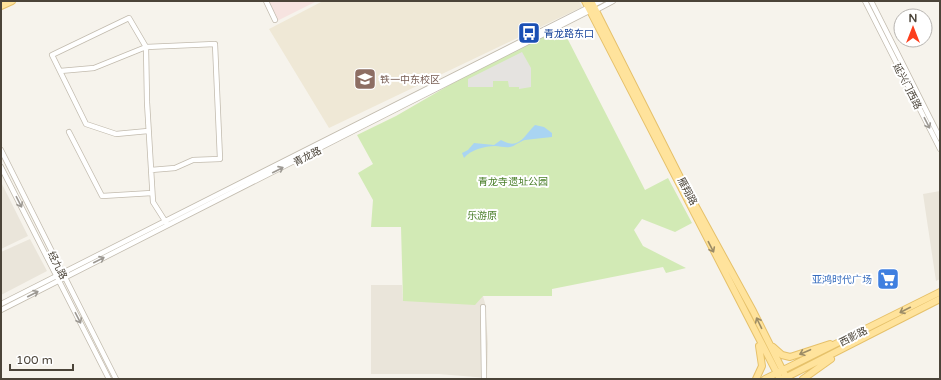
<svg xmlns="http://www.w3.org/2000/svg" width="941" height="380" font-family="'Varela Round','Noto Sans SC',sans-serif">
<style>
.residential{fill:#eae5da}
.education{fill:#efe8d6}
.medical{fill:#f6e3e0}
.green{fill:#d2eab5}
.parking{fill:#e5e3e0}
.water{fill:#a9d4f2}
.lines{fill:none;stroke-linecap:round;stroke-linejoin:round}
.minor-casing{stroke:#c2bbae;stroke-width:6}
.major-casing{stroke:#e6c16a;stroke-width:8}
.minor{stroke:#fff;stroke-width:4.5}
.major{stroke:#ffe39c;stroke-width:6}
.oneway{stroke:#9c9892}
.oneway2{stroke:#9c8c66}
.labels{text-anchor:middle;stroke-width:4;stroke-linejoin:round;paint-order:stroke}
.transit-label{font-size:10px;fill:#164399;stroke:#fff;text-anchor:start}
.education-label{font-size:10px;fill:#785e54;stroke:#fff;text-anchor:start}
.street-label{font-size:10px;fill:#4b4439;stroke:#fff}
.park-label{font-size:10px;fill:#4a7f2a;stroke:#fff}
.shop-label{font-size:10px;fill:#366cbe;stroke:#fff;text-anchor:end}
</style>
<rect width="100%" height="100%" fill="#f6f3ec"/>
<path class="residential" d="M1 182 28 236 1 249Z
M940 191V279L936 281 923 194Z
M30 239 47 271 1 295V252Z
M371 285H402L403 301 483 296 485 303 488 344 487 378 439 374H371Z"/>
<path class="education" d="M323 1H579L582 7 329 128 269 29Z"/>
<path class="medical" d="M263 1H317L275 22Z"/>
<path class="green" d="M562 28 645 190 668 178 692 223 675 232 642 219 634 230 643 246 686 268 666 273 663 267 552 289V296H483L475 305 403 301 401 227H371L373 200 358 173 373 164 357 135 396 116 465 76Z"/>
<path class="parking" d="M522 52 531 68V87L519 89V87H509L508 81H493V87H468V79Z"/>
<path class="water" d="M535 125 544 127 552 133V137C543 138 533 139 525 140 520 141 515 146 510 147 505 148 500 146 495 146 485 146 470 150 464 158L462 153 468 150 474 143 494 145 501 140C520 151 524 135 535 125Z"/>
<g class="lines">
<g class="minor-casing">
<path id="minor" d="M266 1 275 20
M865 1 940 149
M871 1 940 138
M60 71 94 68 146 47 215 44 220 159 193 160 175 168 151 170
M148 131 116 134 86 124 52 55 129 18 146 47 147 102 153 202 167 224
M69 132 102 196 152 193
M1 150 116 379
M1 167 109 379
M1 304 601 1
M483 307 484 379
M1 310 591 10H596L613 1"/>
</g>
<g class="major-casing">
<path id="major" d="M585 1 780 379
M591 1 684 185 753 311 787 379
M1 6 12 1
M773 347 782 355 790 357 830 344
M756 379 762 366 759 346
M765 379 940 292
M783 379 940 299
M803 379 831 359"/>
</g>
<use href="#minor" class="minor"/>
<use href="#major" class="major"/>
</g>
<defs><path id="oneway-shaft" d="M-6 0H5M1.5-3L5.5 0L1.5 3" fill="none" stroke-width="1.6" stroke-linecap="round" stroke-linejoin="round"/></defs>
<g class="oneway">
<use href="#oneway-shaft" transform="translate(927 123) rotate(63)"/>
<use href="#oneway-shaft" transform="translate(278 170) rotate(-27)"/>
<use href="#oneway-shaft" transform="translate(19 202) rotate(63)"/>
<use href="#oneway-shaft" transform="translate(99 260) rotate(-27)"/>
<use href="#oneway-shaft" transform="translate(33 294) rotate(-27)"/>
<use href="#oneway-shaft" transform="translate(78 318) rotate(63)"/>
</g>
<g class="oneway2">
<use href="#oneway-shaft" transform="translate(711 247) rotate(63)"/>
<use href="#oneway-shaft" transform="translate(905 310) rotate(153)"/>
<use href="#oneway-shaft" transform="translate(759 323) rotate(-116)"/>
<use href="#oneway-shaft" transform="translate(805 352) rotate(157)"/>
</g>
<defs>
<g id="bus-square" transform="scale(1.15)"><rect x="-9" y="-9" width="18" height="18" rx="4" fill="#1a4fb4" stroke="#fff"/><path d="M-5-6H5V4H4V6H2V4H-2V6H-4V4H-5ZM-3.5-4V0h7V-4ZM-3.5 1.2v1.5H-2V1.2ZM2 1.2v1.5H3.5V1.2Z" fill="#fff"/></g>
<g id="school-square" transform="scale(1.15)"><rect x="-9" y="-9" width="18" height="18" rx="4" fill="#8d6e63" stroke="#fff"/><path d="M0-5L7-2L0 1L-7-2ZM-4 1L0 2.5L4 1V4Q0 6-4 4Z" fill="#fff"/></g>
<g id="supermarket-square" transform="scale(1.15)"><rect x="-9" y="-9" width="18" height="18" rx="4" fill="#3f7fe0" stroke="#fff"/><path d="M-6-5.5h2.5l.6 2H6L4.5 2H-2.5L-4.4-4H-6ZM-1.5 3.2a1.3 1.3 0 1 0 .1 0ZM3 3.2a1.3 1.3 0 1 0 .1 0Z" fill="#fff"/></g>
</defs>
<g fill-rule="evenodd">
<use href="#bus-square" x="529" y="33"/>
<use href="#school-square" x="365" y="79"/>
<use href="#supermarket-square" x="888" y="279"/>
</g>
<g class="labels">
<g class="transit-label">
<text x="544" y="37">青龙路东口</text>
</g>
<g class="education-label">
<text x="380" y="83">铁一中东校区</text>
</g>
<g class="street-label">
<text transform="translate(908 86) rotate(63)" y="4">延兴门西路</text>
<text transform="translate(307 156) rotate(-27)" y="4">青龙路</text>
<text transform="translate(688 191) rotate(62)" y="4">雁翔路</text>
<text transform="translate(58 265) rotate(63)" y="4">经九路</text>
<text transform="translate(853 336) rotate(-27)" y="4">西影路</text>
</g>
<g class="park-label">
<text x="513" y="185">青龙寺遗址公园</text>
<text x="482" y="219">乐游原</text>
</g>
<g class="shop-label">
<text x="872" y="283">亚鸿时代广场</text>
</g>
</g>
<rect width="941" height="380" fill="none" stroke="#4b4439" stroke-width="4"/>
<g transform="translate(913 28)"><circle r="19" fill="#ffffff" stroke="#b7b4b0"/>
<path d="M0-3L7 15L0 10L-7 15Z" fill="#fc3f1d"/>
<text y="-6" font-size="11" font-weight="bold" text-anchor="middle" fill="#4b4439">N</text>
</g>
<path d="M10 364v6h63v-6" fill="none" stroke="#4b4439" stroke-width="2"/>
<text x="16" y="364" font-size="12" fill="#4b4439" stroke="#ffffff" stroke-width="3" paint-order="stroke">100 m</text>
</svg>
